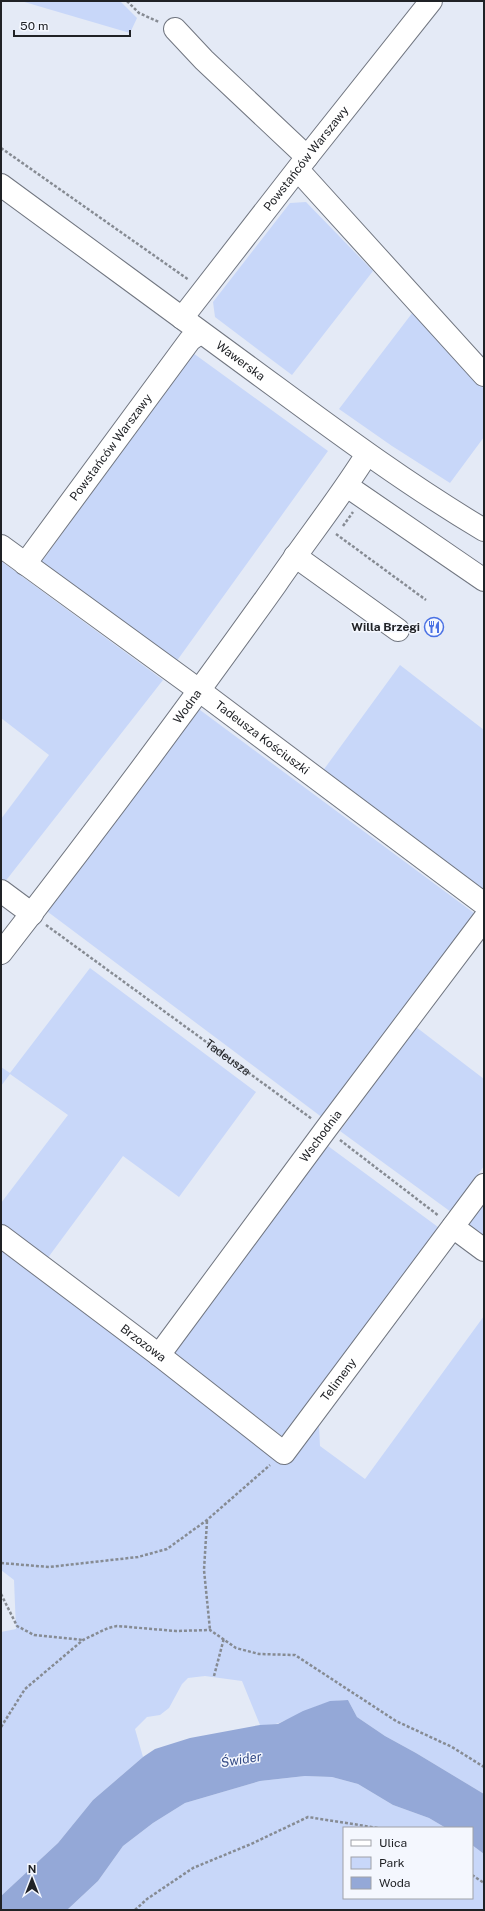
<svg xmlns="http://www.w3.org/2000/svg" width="485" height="1911" font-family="'Public Sans',sans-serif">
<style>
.green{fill:#c8d7f9}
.water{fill:#94a8d7}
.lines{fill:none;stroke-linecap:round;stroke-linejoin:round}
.minor-casing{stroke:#717680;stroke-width:24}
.major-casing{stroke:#717680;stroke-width:24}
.path{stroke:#868b93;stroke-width:2.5;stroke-dasharray:3 2;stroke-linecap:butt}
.minor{stroke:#fff;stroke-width:22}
.major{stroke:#fff;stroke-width:22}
.labels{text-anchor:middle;stroke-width:3;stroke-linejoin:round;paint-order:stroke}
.street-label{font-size:12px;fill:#202226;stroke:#f4f7fe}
.poi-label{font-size:12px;font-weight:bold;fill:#202226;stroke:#f4f7fe;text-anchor:end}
.water-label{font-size:13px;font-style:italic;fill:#344b86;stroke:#f4f7fe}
</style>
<rect width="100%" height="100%" fill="#e4eaf6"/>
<path class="green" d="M21 1H120L137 18 130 33Z
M306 202 373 271 292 375 215 317 213 302 290 203Z
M413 312 484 389V437L450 483 392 446 339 409Z
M193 353 328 451 176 662 40 564Z
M1 561 163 680 4 883 1 880V819L49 755 1 718Z
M400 665 484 730V892L322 772Z
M196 707 474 913 323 1118 44 909Z
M90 968 256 1092 179 1197 123 1156 47 1259 1 1224V1203L68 1115 10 1074 1 1086V1067L10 1073Z
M416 1027 484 1079V1166L451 1212 340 1131Z
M328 1146 438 1227 283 1437 173 1352Z
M484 1203V1260L457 1240Z
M1 1250 286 1464 319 1426 320 1446 365 1479 484 1316V1794L416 1753 385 1736 357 1717 348 1700C318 1701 305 1713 279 1723 273 1725 266 1725 260 1725L242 1681 205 1676 188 1678 182 1684 169 1708 160 1715 147 1717 135 1729 143 1757 93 1800 58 1843 1 1896V1632L16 1629 14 1580 1 1570Z
M305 1776 332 1777 358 1784 393 1805 429 1818 446 1828H344V1898H472V1845L484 1854V1910H67L98 1881 123 1846 153 1823 185 1803 260 1781Z"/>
<path class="water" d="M348 1700 357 1717 385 1736 416 1753 484 1794V1854L472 1845V1828H446L429 1818 393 1805 358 1784 332 1777 305 1776 260 1781 185 1803 153 1823 123 1846 98 1881 67 1910H1V1896L58 1843 93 1800 143 1757 155 1749 190 1738 260 1725 278 1724 303 1711 330 1701Z"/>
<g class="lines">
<g class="minor-casing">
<g id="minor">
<path d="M175 29 204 60 307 157"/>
<path d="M298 170 484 375"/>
<path id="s2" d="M182 318 307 157 431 1"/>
<path d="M347 486 484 580"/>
<path id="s3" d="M1 546 200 691 484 904"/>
<path d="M295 556 398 630"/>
<path id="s4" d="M25 564 190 340 200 333"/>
<path d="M1 891 32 914"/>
<path id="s5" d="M1 953C95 832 187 709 276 584 306 540 339 499 367 454"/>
<path d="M453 1227 484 1250"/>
<path id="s6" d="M1 1236 159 1355 284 1453 484 1185"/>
<path id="s7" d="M159 1355 326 1129 484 919"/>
</g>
</g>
<g class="major-casing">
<g id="major">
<path id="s8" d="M1 185C82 245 165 305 246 365 325 423 400 480 484 530"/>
</g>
</g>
<g class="path">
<path d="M127 1 139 13 159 22"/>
<path d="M1 148 189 280"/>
<path d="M343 526 353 512"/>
<path d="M336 534 426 600"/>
<path id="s1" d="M46 925 312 1119"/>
<path d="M340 1140 439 1216"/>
<path d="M207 1521 204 1570 210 1630"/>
<path d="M1 1563 49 1567 138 1557 167 1549 207 1520 270 1465"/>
<path d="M1 1594 17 1626 34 1635 83 1640"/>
<path d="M214 1676 224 1638"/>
<path d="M1 1727 25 1689 83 1640 108 1628 117 1626 176 1631 210 1630 236 1648 259 1654 295 1655 396 1721 452 1747 484 1767"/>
<path d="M472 1875 484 1883"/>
<path d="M135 1910 147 1899 193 1868 251 1844 308 1817 378 1828"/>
</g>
<use href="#minor" class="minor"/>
<use href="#major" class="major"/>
</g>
<defs>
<g id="restaurant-ring" transform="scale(1)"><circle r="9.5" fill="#f4f7fe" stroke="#4a71e4" stroke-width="1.5"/><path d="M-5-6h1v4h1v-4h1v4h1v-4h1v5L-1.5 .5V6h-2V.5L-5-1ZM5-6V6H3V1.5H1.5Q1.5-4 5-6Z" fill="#4a71e4"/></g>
</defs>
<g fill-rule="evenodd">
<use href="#restaurant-ring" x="434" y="627"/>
</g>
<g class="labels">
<g class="street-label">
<text dy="4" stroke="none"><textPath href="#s2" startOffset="202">Powstańców Warszawy</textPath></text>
<text dy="4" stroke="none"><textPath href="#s8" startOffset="297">Wawerska</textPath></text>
<text dy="4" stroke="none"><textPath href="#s4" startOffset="145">Powstańców Warszawy</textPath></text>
<text dy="4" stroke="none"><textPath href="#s5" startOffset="309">Wodna</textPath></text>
<text dy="4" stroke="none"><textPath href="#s3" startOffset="324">Tadeusza Kościuszki</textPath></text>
<text dy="4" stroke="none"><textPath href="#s1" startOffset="225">Tadeusza</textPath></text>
<text dy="4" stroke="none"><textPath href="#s7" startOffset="272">Wschodnia</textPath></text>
<text dy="4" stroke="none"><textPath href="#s6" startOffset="178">Brzozowa</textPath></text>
<text dy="4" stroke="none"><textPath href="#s6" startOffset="448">Telimeny</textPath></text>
</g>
<g class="poi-label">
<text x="420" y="631">Willa Brzegi</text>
</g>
<g class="water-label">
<text transform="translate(241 1759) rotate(-9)" y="5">Świder</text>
</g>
</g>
<rect width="485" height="1911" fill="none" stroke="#202226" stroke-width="4"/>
<rect x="343" y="1827" width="130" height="72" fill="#f4f7fe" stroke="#9fa2a8"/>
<rect x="351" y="1840" width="20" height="6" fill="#ffffff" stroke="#9fa2a8"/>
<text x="379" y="1847" font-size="12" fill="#202226">Ulica</text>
<rect x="351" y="1857" width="20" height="12" fill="#c8d7f9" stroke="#9fa2a8"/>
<text x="379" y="1867" font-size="12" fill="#202226">Park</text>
<rect x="351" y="1877" width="20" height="12" fill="#94a8d7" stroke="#9fa2a8"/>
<text x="379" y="1887" font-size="12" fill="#202226">Woda</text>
<g transform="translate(32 1879)" stroke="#f4f7fe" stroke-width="3" paint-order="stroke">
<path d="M0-3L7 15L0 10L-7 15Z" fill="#202226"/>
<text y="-6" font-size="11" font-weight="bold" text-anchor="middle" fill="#202226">N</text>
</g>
<path d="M14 30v6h116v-6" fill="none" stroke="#202226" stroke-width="2"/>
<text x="20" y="30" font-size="12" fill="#202226" stroke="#f4f7fe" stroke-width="3" paint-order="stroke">50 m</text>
</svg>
